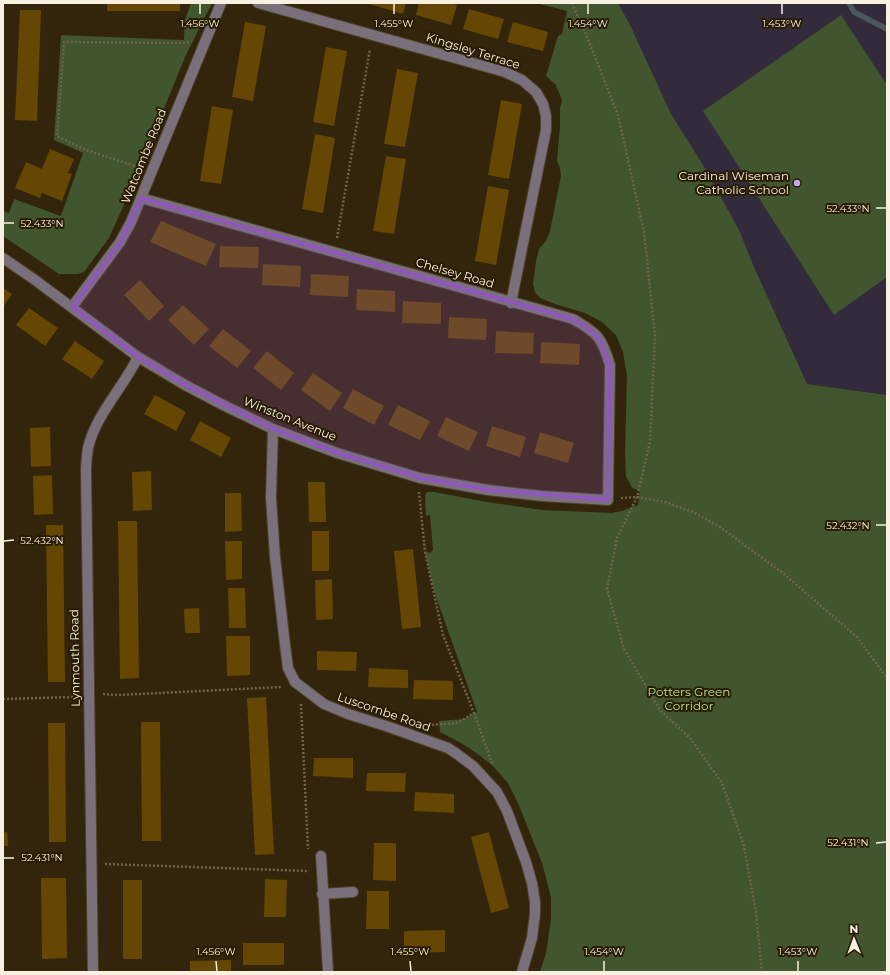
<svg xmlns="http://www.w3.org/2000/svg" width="890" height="975" font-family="Montserrat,sans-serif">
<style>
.education{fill:#332b3b}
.green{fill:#41552e}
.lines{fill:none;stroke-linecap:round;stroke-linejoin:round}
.stream{stroke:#4a575b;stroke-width:5.5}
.building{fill:#654703}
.minor-casing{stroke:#4f412a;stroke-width:12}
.path{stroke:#70644e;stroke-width:2.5;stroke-dasharray:2 2;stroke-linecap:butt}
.minor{stroke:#79707b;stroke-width:10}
.marked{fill:#9453c6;fill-opacity:0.2;stroke:#9453c6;stroke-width:3;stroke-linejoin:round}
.ticks{fill:none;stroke:#f8f0e1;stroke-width:1.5}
.poi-dot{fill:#c2a8f2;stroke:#291c03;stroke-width:1.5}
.labels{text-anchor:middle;stroke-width:4;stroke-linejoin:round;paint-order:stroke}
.street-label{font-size:12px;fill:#f8f0e1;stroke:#291c03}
.poi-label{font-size:12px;fill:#f8f0e1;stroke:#291c03;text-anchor:end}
.park-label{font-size:12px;fill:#b5e785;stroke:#291c03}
.ticks-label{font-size:10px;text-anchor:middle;fill:#f8f0e1;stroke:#291c03;stroke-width:4;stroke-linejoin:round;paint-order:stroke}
</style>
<rect width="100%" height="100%" fill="#33250c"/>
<path class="education" d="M612 3H887V395L800 383Z"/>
<path class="green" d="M191 3H212L185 57 135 180 109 238 84 272 78 274H59L3 236V211L9 213 14 199 61 216 83 153 54 140 61 35 184 40 185 20Z
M536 3H618L630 25 664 99 671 114 703 165 739 230 754 267 807 384 887 395V972H540L546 953 551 919V897L542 863 518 803 508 783 492 765 475 752 461 743 440 732 439 721 464 719 477 712 435 594 425 552 430 553 433 550 430 515 426 516 425 497 427 492H434L487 502 542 510 612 513 622 511 638 505 640 490 634 489 631 486 626 476 625 454 627 376 623 352 616 335 602 322 585 313 555 304 540 298 535 292 533 284 536 261 539 249 546 241 550 231 561 176 560 168 557 160 560 126V108L562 100 556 85 546 76 558 36 562 34 567 11Z
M841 15 887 85V277L834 315 703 111Z"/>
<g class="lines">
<path class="stream" d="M849 3 854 12 887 29"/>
</g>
<path class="building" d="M107 3H180V11H107Z
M366 3H406L403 14Z
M419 3H450L457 5 451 25 416 15Z
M469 9 504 19 498 39 463 29Z
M20 10H41L37 121 15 120Z
M245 22 266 26 253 101 232 97Z
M513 22 548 32 543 51 507 42Z
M326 47 347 51 334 126 313 122Z
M397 69 418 73 405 147 384 144Z
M501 100 522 104 509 179 488 175Z
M212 106 233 110 221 184 200 181Z
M315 134 335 138 323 213 302 209Z
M50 149 74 159 68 173 72 174 62 201 42 193 40 198 15 188 26 162 42 169Z
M386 156 406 159 394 234 373 231Z
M488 186 509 190 496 265 475 261Z
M161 221 216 244 206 266 150 242Z
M220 246 259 247 258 268 219 267Z
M263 264 301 266 300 287 262 285Z
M311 274 349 276 348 297 310 295Z
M140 280 164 306 149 321 124 295Z
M3 288 12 294 3 307Z
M357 289 395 291V312L356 310Z
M403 301 441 303V324L402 323Z
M183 305 209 329 194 345 168 320Z
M29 308 58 328 45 346 16 325Z
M449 317 487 319 486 340 448 338Z
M223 329 251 351 237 368 209 346Z
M496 331 534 333 533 354 495 353Z
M75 341 104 361 92 379 62 359Z
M541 342 580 344 579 365 540 363Z
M267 351 294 373 281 390 253 368Z
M313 373 342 393 330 411 301 390Z
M353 389 384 406 374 425 343 408Z
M155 395 186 412 176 431 144 414Z
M398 405 430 421 420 440 388 425Z
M446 417 478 432 469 451 437 436Z
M200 421 231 438 221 457 190 440Z
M492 426 526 437 520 457 486 446Z
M50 427 51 466 31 467 30 428Z
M540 432 574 443 568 463 534 453Z
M151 471 152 510 133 511 132 472Z
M52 475 53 514 34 515 33 476Z
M308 482H325L326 522H309Z
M225 493H241L242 531 225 532Z
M118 521H137L139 678 120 679Z
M46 525H63L65 682H48Z
M312 531H329V571H312Z
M225 541H242V579L226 580Z
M413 549 421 627 402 629 394 551Z
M332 579 333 619 316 620 315 580Z
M228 588H245L246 628H229Z
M199 608 200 633H185L184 609Z
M226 636H250V675L227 676Z
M317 651 357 652 356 671 317 670Z
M369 668 408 670V688L368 687Z
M414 680 453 681V700L413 699Z
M266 697 274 854 255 855 247 698Z
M141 722H160L161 841H142Z
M48 723H65L66 842H49Z
M314 758H353V778L313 776Z
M367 773H406L405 792 366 791Z
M415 792 454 794V813L414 811Z
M7 832 8 846H3V833Z
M489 832 509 908 491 913 471 837Z
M374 843H396V881L373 880Z
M41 878H66L67 958 42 959Z
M265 879 287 880 286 917H264Z
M123 880H142V959H123Z
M367 891H389V929H366Z
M445 930V952L404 953V931Z
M243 943H284V965H243Z
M231 960V972H190V961Z"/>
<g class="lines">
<g class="minor-casing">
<path id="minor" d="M258 3 505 72 522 80 536 92 543 104 546 116V130L511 303
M3 258 35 280 138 357 185 385 223 405 273 429 337 453 420 478 488 490 542 496 608 500 610 365C602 338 598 333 573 319L141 198
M72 307 120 242 131 222 221 3
M273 429 271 498 275 557 285 645 288 668 295 682 324 704 348 714 389 727 448 748 457 754 473 766 497 792 507 811 526 862 532 883 535 902V914L532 938 522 972
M321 856 328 972
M322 894 353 892
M93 972 86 470C86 463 87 455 88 448 96 414 123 388 138 357"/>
</g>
<path class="path" d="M572 3 588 39 618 115 644 232 655 335 650 442 637 497 617 538 607 589 624 649 660 710 690 738 722 783 744 846 756 913 762 972
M138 167 86 150 57 136 64 42 183 43 190 42
M337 238 370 49
M419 492 425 552 443 635 474 713 457 723 428 725
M621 498 637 497 665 502 693 512 720 527 784 574 857 637 887 678
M103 694 118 695 282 687
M3 699 74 697
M301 704 308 849
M474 713 492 763V765
M105 864 308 871"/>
<use href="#minor" class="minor"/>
</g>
<path class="marked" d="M141 198 573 319 588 328 599 338 610 365 608 500 488 490 420 478 337 453 273 429 185 385 138 357 72 307 120 242Z"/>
<path class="ticks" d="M200 4V14M394 4V14M588 4V14M782 4V14M876 208H886M4 223H14M876 525H886M4 541 14 540M876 843 886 842M4 858H14M216 961 217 971M410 961 411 971M604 961V971M798 961V971"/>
<circle class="poi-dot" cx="797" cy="183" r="4"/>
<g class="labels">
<g class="street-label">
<text transform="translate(473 51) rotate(17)" y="4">Kingsley Terrace</text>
<text transform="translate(144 156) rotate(-68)" y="4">Watcombe Road</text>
<text transform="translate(455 273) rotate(16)" y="4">Chelsey Road</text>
<text transform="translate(290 419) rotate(22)" y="4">Winston Avenue</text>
<text transform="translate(75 658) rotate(-91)" y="4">Lynmouth Road</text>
<text transform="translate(384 712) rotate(19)" y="4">Luscombe Road</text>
</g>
<g class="poi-label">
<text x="789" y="180">Cardinal Wiseman<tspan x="789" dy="14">Catholic School</tspan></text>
</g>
<g class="park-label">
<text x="689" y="696">Potters Green<tspan x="689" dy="14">Corridor</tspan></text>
</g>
</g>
<g class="ticks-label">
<text x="200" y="27">1.456°W</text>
<text x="394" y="27">1.455°W</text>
<text x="588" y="27">1.454°W</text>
<text x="782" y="27">1.453°W</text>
<text x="848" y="212">52.433°N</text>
<text x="42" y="227">52.433°N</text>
<text x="848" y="529">52.432°N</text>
<text x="42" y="544">52.432°N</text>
<text x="848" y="846">52.431°N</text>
<text x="42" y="861">52.431°N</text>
<text x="216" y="955">1.456°W</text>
<text x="410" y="955">1.455°W</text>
<text x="604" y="955">1.454°W</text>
<text x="798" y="955">1.453°W</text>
</g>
<rect width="890" height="975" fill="none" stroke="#f8f0e1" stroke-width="8"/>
<g transform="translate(854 939) rotate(359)" stroke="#291c03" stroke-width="3" paint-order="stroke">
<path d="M0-3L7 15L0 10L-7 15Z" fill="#f8f0e1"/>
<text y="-6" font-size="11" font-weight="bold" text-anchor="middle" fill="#f8f0e1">N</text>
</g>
</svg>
